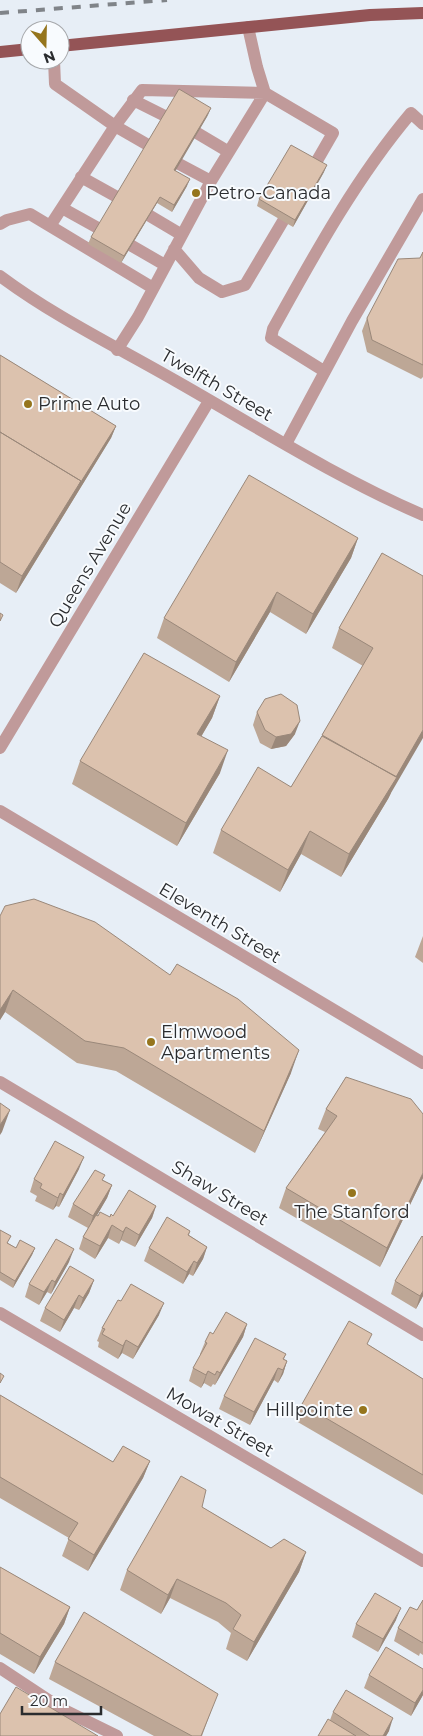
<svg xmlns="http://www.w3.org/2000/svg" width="423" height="1736" font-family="Montserrat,sans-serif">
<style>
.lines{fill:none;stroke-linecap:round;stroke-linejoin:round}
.service{stroke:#c09a9a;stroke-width:12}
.minor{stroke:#c09a9a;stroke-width:12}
.tertiary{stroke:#c09a9a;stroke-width:12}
.primary{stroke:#945456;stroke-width:12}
.rail{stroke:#808489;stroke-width:4;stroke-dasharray:9 9;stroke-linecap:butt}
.wall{fill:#bda796}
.shaded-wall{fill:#9a887a}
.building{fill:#dcc2ae;stroke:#9a887a}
.poi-dot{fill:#95751d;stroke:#f8fbfe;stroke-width:2}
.labels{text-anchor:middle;stroke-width:4;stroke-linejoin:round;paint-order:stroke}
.poi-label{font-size:18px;fill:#2a2c2f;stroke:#f8fbfe;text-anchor:start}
.street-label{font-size:18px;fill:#2a2c2f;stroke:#f8fbfe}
</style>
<rect width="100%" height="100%" fill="#e7eef6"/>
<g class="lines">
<path class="service" d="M54 60 55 84 115 126 148 145
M133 100 165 116
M197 133 229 152
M179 164 211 181
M81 177 117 197
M62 208 98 228
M150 216 182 235
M0 224 7 220 30 214 50 226
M132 246 165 265
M174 249 199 278 222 292 245 285 283 221
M153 288 50 226 115 126 142 90 265 93 333 133 314 166
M117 350 138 317 211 181 265 93 257 67 248 27
M324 371 271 338 273 329C314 255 356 178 411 113L423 124
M286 444 352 321 423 199
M0 1668 62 1709 117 1736"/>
<path class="minor" d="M0 748 209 401
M0 811 423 1063
M0 1082 423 1335
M0 1313 423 1561"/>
<path class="tertiary" d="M0 276C55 317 117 347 176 381 257 427 337 478 423 515"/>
<path class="primary" d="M60 46 370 15 423 13
M0 52 30 49"/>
<path class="rail" d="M0 13 167 0"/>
</g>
<path class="wall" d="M208 115 175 170 187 186 172 212 157 203 121 263 88 244 91 237Z
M324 172 293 227 257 206 259 199Z
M423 252V377L421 379 367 352 362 331 367 318 420 258Z
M0 355 116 426 111 438 16 593 0 583Z
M358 538 351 558 306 634 270 612 229 682 157 638 164 618Z
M382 553 391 793 388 799 341 877 301 854 280 892 213 853 221 830 291 787 321 739 322 735 363 666 332 648 339 628Z
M220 696 212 718 201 737 220 773 177 846 72 784 80 761Z
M257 712 295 734 286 746 271 749 260 743 253 725Z
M0 916 291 1073 255 1153 116 1071 77 1063 5 1012 0 1020Z
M423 936V963L415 957Z
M346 1077 423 1178 380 1267 279 1208 286 1188 325 1132 318 1129 326 1109Z
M79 1169 59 1207 56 1206 53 1210 35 1201 37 1196 30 1192 34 1179Z
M103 1180 112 1185 107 1198 97 1215 98 1216 110 1217 156 1206 152 1218 135 1247 121 1240 119 1244 108 1238 95 1259 79 1249 83 1237 88 1228 68 1217 73 1204Z
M0 1230 8 1243 16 1248H35L32 1255 13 1288 0 1280Z
M190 1231 189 1235 207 1247 203 1259 193 1276 189 1274 183 1284 144 1261 149 1248Z
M69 1262 51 1294 47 1292 39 1305 25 1297 29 1284Z
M94 1280 89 1293 79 1310 74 1308 60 1332 40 1321 45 1308Z
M395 1281 423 1296 416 1309 391 1294Z
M121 1301 159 1315 133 1359 122 1353 118 1359 98 1347 99 1342 97 1341 102 1328Z
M247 1324 243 1337 215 1385 213 1384 211 1387 204 1383 201 1388 189 1381 193 1368 201 1355 200 1354 205 1342 213 1334Z
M369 1345 423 1379V1495L296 1421 302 1404Z
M286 1354 284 1359 287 1361 283 1374 278 1383 274 1380 250 1425 219 1409 224 1396Z
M0 1395 113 1462 150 1461 143 1478 88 1571 62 1556 69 1538 0 1498Z
M202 1507 271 1548 306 1552 299 1572 247 1661 226 1649 231 1633 218 1622 170 1598 161 1614 120 1590 127 1570Z
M0 1567 70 1607 64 1624 34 1674 0 1654Z
M423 1600V1655L420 1653 419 1656 394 1641 398 1628 417 1610Z
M396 1620 378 1652 352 1637 356 1624Z
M55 1662 211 1711 202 1736H154L49 1679Z
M369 1675 423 1695 411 1716 364 1688Z
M333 1712 389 1731 386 1736H318L330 1720Z"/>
<path class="shaded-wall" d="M211 108 208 115 172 177 174 170Z
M327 165 324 172 293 227 295 220Z
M190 179 187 186 172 212 174 205Z
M160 197 157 203 121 263 124 256Z
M116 426 111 438 16 593 22 576 81 481Z
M358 538 351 558 306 634 313 614Z
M277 592 270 612 229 682 236 662Z
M220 696 212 718 189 757 197 734Z
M300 721 295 734 286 746 271 749 276 737Z
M423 730V738L391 793 388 799 341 877 349 854Z
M228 750 220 773 177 846 186 823Z
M310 831 301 854 280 892 288 870Z
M13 990 5 1012 0 1020V1010Z
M299 1050 291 1073 255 1153 264 1131Z
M10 1110 2 1132 0 1135V1125Z
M84 1157 79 1169 59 1207 63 1195Z
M423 1173V1178L380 1267 387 1248Z
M112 1185 107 1198 89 1229 93 1216Z
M60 1193 56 1206 53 1210 58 1198Z
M156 1206 152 1218 135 1247 139 1235Z
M112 1225 108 1238 95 1259 100 1246Z
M126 1227 121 1240 119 1244 123 1232Z
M207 1247 203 1259 193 1276 197 1263Z
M35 1248 32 1255 13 1288 15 1281Z
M74 1249 69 1262 51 1294 55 1282Z
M194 1261 189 1274 183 1284 187 1272Z
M52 1280 47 1292 39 1305 44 1292Z
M94 1280 89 1293 79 1310 83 1298Z
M423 1291V1296L416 1309 420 1296Z
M79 1295 74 1308 60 1332 64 1320Z
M164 1303 159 1315 133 1359 138 1347Z
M247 1324 243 1337 215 1385 220 1373Z
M126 1340 122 1353 118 1359 123 1346Z
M287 1361 283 1374 278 1383 283 1370Z
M278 1368 274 1380 250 1425 254 1412Z
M208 1371 204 1383 201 1388 206 1375Z
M150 1461 143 1478 88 1571 94 1555Z
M306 1552 299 1572 247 1661 254 1642Z
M177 1579 170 1598 161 1614 168 1595Z
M70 1607 64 1624 34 1674 40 1657Z
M401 1608 396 1620 378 1652 383 1639Z
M423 1690V1695L411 1716 415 1703Z
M393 1718 389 1731 386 1736H383Z"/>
<path class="building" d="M179 89 211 108 174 170 190 179 174 205 160 197 124 256 91 237Z
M291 145 327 165 295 220 259 199Z
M423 252V365L372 340 367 318 398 259 420 258Z
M0 355 116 426 79 485 81 481 0 432Z
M0 432 81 481 22 576 0 562Z
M249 475 358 538 313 614 277 592 236 662 164 618Z
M382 553 423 576V730L396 777 322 735 373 648 339 628Z
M0 613 3 615 0 621Z
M144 653 220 696 197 734 228 750 186 823 80 761Z
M281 694 297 705 300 721 291 734 276 737 265 730 257 712 265 699Z
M322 736 397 777 349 854 310 831 288 870 221 830 258 767 291 787Z
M34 899 95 922 170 975 177 964 238 999 299 1050 264 1131 124 1048 85 1041 13 990 0 1010V916L5 906Z
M346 1077 411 1099 423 1114V1173L387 1248 286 1188 337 1116 326 1109Z
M0 1103 10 1110 0 1125Z
M55 1141 84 1157 63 1195 60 1193 58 1198 40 1188 42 1184 34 1179Z
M95 1170 105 1175 102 1180 112 1185 93 1216 73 1204Z
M129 1190 156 1206 139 1235 126 1227 123 1232 112 1225 100 1246 83 1237 96 1215 98 1216 100 1212 110 1217 111 1214 113 1216Z
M167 1217 190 1231 188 1235 207 1247 197 1263 194 1261 187 1272 149 1248Z
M0 1230 11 1236 7 1243 16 1248 20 1240 35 1248 15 1281 0 1272Z
M422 1236 423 1237V1291L420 1296 395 1281Z
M56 1239 74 1249 55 1282 52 1280 44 1292 29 1284Z
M70 1266 94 1280 83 1298 79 1295 64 1320 45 1308Z
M131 1284 164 1303 138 1347 126 1340 123 1346 102 1334 105 1329 102 1328 118 1300 121 1301Z
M226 1312 247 1324 220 1373 217 1371 215 1375 208 1371 206 1375 193 1368 207 1343 205 1342 210 1332 213 1334Z
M349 1321 372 1334 367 1344 423 1379V1475L302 1404Z
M255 1338 286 1354 283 1359 287 1361 283 1370 278 1368 254 1412 224 1396Z
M0 1373 4 1376 0 1383Z
M0 1395 113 1462 123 1446 150 1461 94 1555 68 1539 78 1523 0 1477Z
M181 1476 206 1490 202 1507 271 1548 284 1539 306 1552 254 1642 233 1629 241 1615 226 1603 177 1579 168 1595 127 1570Z
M0 1567 70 1607 40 1657 0 1633Z
M375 1593 401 1608 383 1639 356 1624Z
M423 1600V1643L398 1628 410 1607 417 1610Z
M84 1612 218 1694 201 1736H192L55 1662Z
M386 1647 423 1669V1690L415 1703 369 1675Z
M16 1687 98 1736H0V1714Z
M346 1690 393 1718 383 1736H370L333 1712Z
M328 1719 356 1736H318Z"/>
<g class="poi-dot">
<circle cx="196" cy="193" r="5"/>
<circle cx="28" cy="404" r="5"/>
<circle cx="151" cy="1042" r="5"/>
<circle cx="352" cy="1193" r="5"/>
<circle cx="363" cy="1410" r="5"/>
</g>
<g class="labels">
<g class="poi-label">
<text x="206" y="199">Petro-Canada</text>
<text x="38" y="410">Prime Auto</text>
<text x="161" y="1038">Elmwood<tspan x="161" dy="21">Apartments</tspan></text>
<text x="352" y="1218" text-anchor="middle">The Stanford</text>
<text x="353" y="1416" text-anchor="end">Hillpointe</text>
</g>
<g class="street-label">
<text transform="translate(217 385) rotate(30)" y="6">Twelfth Street</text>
<text transform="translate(90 565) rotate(-59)" y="6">Queens Avenue</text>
<text transform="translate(220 923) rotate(31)" y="6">Eleventh Street</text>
<text transform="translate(220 1193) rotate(31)" y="6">Shaw Street</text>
<text transform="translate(220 1422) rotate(30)" y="6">Mowat Street</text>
</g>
</g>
<g transform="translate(45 45) rotate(160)"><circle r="24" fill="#f8fbfe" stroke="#a6a8ab"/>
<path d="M0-4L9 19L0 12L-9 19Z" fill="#95751d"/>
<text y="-8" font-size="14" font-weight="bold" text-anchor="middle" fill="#2a2c2f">N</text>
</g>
<path d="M22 1706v8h79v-8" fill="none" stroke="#2a2c2f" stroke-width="2.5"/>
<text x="30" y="1706" font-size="15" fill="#2a2c2f" stroke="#f8fbfe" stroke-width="4" paint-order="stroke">20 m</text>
</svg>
